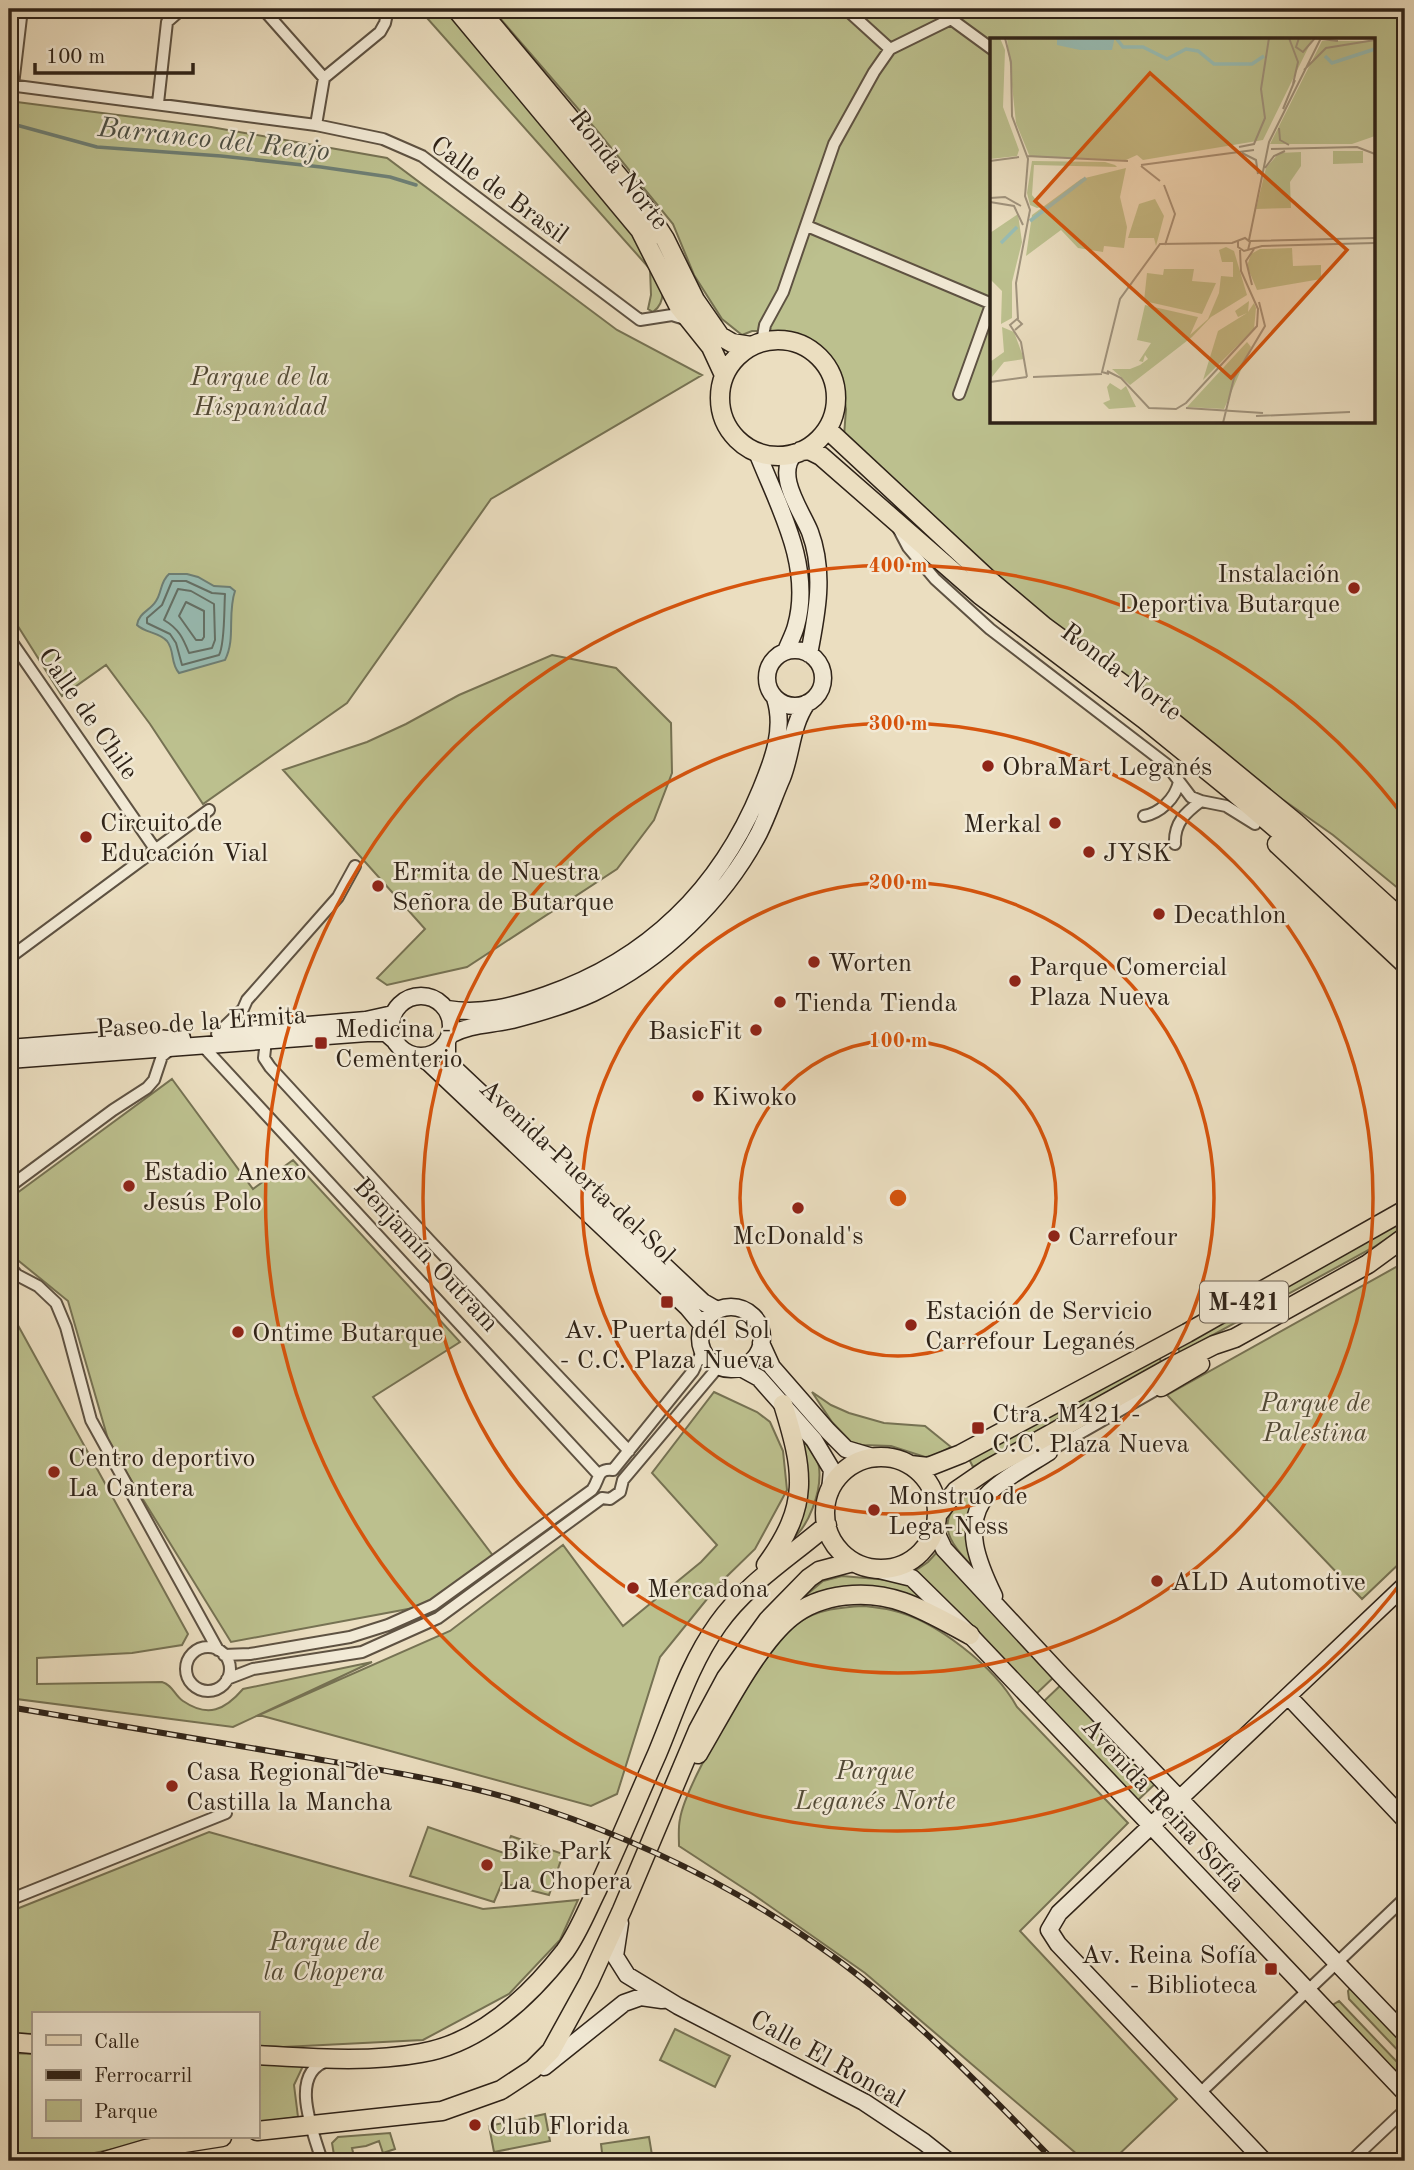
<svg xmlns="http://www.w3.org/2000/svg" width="1414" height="2170" font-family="'Old Standard TT',serif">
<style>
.green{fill:#bcc08e;stroke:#767253;stroke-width:2;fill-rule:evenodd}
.water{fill:#98bcb3;stroke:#6e7f75;stroke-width:2}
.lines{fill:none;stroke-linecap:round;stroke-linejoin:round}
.shore{stroke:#647066;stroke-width:2}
.stream{stroke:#6e7f75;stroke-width:3.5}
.street-casing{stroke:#5e5242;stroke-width:14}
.secondary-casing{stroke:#2f2318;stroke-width:19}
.primary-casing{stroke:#2f2318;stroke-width:21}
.street{stroke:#f2ead6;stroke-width:10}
.secondary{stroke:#f2ead6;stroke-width:16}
.primary{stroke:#ebdec0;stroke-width:18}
.rail-casing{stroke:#2f2318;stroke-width:6}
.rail{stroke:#f2ead6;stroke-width:3.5;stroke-dasharray:10;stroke-linecap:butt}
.ring{fill:none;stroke:#d6540d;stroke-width:3.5}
.poi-dot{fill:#8f2418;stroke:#f2ead6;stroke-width:2.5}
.labels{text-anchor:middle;stroke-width:5;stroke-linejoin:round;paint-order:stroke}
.shield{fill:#f2ead6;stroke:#6a5f51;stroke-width:2}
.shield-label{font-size:24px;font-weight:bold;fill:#2f2318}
.street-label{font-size:26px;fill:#2f2318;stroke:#f2ead6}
.park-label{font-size:26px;font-style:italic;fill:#524a36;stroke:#f2ead6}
.poi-label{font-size:26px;fill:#2f2318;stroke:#f2ead6;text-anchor:start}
.water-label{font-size:28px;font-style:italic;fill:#4e5146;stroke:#f2ead6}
.inset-river{fill:none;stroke:#98bcb3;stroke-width:3.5}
.inset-road{fill:none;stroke:#a0937d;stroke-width:2}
.view{fill:#d6540d;fill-opacity:0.15;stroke:#d6540d;stroke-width:3.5}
.inset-edge{fill:none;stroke:#2f2318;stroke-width:3.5}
.centre{fill:#d6540d;stroke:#f2ead6;stroke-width:3.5}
.ring-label{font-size:21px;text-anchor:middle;font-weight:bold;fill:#d6540d;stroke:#f2ead6;stroke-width:5;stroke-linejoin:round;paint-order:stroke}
</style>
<rect width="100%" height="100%" fill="#ebdec0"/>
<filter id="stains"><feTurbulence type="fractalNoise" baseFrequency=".00286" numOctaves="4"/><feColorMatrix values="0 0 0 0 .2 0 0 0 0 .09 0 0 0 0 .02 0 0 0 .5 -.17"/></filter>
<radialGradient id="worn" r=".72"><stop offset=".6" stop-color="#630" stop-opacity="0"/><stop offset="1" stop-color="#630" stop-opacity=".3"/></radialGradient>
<path class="green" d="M419 9H446L619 213 634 235 663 292C662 301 660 307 653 312L648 309 651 295 650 269Z
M492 9H1405V894L1333 835 1282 799 1153 696 1061 630 996 575 844 436 846 409 839 369 810 339 785 331H752L742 335 722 319 694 275 673 224 599 133ZM992 40H1374V422H992Z
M9 101 211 127 387 158 617 330 702 375 491 499 347 703 203 804 150 724 106 665 62 696 9 612Z
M552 655 616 668 671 723 672 773 654 820 617 869 467 967 387 985 377 978 425 929 283 770 367 742 406 724 459 695Z
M172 1079 253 1189 293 1160 460 1342 373 1397 494 1557 424 1606 231 1642 110 1446 68 1301 9 1253V1199Z
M1405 1218V1227L1374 1247 1180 1353 1177 1346 1360 1245Z
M1405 1262V1558L1362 1599 1167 1395Z
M9 1309 188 1634 182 1645 132 1653 37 1658V1684L162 1682C173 1685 174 1695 183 1701 208 1718 225 1710 243 1689L372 1662 233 1727 9 1698Z
M1158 1356 1162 1363 973 1467 969 1459Z
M714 1392 757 1412 770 1422 783 1451 787 1490 755 1549 720 1583 660 1657 617 1794 591 1806 259 1715 450 1631 563 1545 623 1626 701 1562 717 1545 652 1473Z
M812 1392 831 1405 849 1413 884 1423 925 1426 951 1447 934 1456 925 1457 891 1446 862 1445 852 1443 832 1422Z
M798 1435C806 1444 817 1454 819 1467 822 1490 809 1529 789 1541Z
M974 1487 981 1495 973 1563 971 1565C940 1533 938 1517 974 1487Z
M938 1551 1056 1675 1035 1695 924 1579 915 1571 928 1562Z
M842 1576 889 1580 908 1585 930 1604 913 1600 799 1601 823 1581Z
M864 1606C873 1607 883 1608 891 1610 936 1620 995 1667 1017 1707L1128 1823 1020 1931 1177 2099 1112 2161H1085L865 1973 754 1895 679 1846C679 1837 678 1828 680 1819 686 1780 766 1647 798 1623 818 1609 842 1607 864 1606Z
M1063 1683 1157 1782 1136 1802 1042 1703Z
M428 1827 504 1853 511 1836 563 1854 549 1895 502 1883 494 1902 410 1876Z
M209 1832 483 1909 578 1900 560 1940 509 1994 423 2040 283 2047 257 2046V2014H33V2034L9 2033V1912Z
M1351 1987 1405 2044V2058L1349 1999 1348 1991Z
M1339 2001 1399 2064 1401 2073 1397 2076 1331 2006Z
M675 2029 730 2056 715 2087 660 2060Z
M9 2053 33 2054V2137H173L55 2161H9Z
M257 2064 303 2066 294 2085 298 2117 257 2123Z
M545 2114 550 2141 494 2152 489 2126Z
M390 2133 395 2149 383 2153 379 2141 366 2146 352 2148 355 2161H335L332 2143 338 2137Z
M649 2137 653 2161H603L601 2144Z"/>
<path class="water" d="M169 574H187L198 577 214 586 230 587 235 591C227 614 236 639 225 660L179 673C170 663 175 651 167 641 159 632 145 633 137 625 139 612 150 611 156 601 162 592 160 582 169 574Z"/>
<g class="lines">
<path class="shore" d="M172 581H186L212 593 225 594C224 609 225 644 219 655L182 665 176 643 170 634 147 623V618L162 605Z
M178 589 191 591 214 604 215 640 212 648 189 653C183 638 179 629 164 620Z
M186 602 204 611V637L202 640H196L179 616Z"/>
<path class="stream" d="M9 123 97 147 221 156 321 167 390 177 416 185"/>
<g class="street-casing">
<path id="street" d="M263 9 324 78
M846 9 890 49
M951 19 992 49
M9 85 316 125 383 139 422 156 640 320 672 315 688 320
M13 85 22 9
M158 103 167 22 182 9
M316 125 324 78 380 32 385 23 388 9
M807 226 992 304
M762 342 765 325 783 292 834 144 874 72 890 49 951 19 964 9
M959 394 992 302
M899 530 908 547 935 579 990 629 1166 764 1191 797 1201 801 1226 806 1255 824
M9 638 155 849
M1144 816C1160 813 1175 799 1179 782
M1175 844C1174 823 1185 813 1201 801
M9 958 209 810
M217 1034 243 1009 247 1000 338 897 355 866
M266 1040 264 1058 270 1067 429 1240 629 1451
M202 1045 598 1474
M9 1187 113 1110 147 1088 154 1080 162 1056 171 1049
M9 1266 17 1275 38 1286 56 1303 66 1327 91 1420 218 1650
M1044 1454 1161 1387
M186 1669a22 22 0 1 1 44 0a22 22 0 1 1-44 0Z
M224 1655 250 1654 350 1637 388 1625 433 1605 592 1490C600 1480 596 1468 613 1470L693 1371 703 1350
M227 1679 253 1669 362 1652 438 1618 602 1498 610 1499 620 1492 623 1480 719 1366
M9 1900 226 1813
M1200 2093 1405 1898
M322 2161C314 2134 287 2072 328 2061
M1351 2161 1405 2110"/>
</g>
<g class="secondary-casing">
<path id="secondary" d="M757 452C778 506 813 565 796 626 794 634 789 643 786 651
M795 453C774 474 801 510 810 532 825 572 817 613 809 654
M767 678a28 28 0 1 1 56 0a28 28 0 1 1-56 0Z
M391 1026a30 30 0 1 1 60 0a30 30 0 1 1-60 0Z
M447 1009C481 1015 514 1006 546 995 648 960 720 889 761 789 773 760 785 729 775 698
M226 1032 366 1020 393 1014
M450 1035C470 1024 490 1025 512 1020 539 1013 567 1005 593 993 662 960 724 900 759 833 768 815 774 796 782 778 792 753 791 726 807 703
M447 1042V1058L451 1065 703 1302 717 1310
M9 1048 147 1037 167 1039 182 1038
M418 1056 429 1063 687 1307 702 1325
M9 1060 367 1033H386L394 1040
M700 1338a31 31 0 1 1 62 0a31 31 0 1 1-62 0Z
M761 1343 772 1367 828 1431 846 1449 876 1458
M739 1367 759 1378 814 1440 832 1470 830 1491
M935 1530 944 1549 1062 1676 1405 2034
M875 1569 912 1578 970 1635 1405 2093
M994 1596C979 1565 961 1525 987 1495 1000 1480 1032 1463 1049 1452
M1288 1696 1405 1820
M620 1923 615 1956 627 1975 678 2006 864 2102 924 2142 948 2161
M544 2067 624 2003 641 1997 662 2000
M1264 2161 1058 1944 1049 1930 1059 1913 1405 1585"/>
</g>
<g class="primary-casing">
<path id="primary" d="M456 9 640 230 679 307 711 347 724 375
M479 9 645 208 665 239 695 300 720 336 732 343 751 346
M720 398a58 58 0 1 1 116 0a58 58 0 1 1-116 0Z
M827 429 987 578 1045 627 1158 710 1211 753 1295 822 1405 922
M801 451 809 450 821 456 980 595 1144 719 1230 789 1305 853 1405 944
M1277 844 1405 964
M1161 1387 1200 1364
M825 1513a56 56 0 1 1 112 0a56 56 0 1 1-112 0Z
M910 1465 928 1467 961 1454 1187 1333 1405 1210
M937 1515 956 1491 988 1469 1171 1367 1214 1345 1235 1338 1368 1264 1405 1237
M766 1565C810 1505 804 1472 783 1404
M698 1754C722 1714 756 1645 791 1617 821 1593 867 1589 903 1602 926 1610 948 1623 970 1635
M9 2042 33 2044
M257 2055C311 2058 368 2063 421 2053 481 2043 529 1997 565 1951 578 1933 587 1910 597 1890 618 1845 637 1799 657 1754 675 1711 690 1663 718 1624 747 1583 790 1557 827 1525
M257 2131 442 2111 501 2090 533 2069 551 2051 589 1982 622 1910 698 1730 726 1678 768 1620 809 1578 819 1571 853 1562
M105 2161 146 2149 222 2137"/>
</g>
<use href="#street" class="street"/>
<use href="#secondary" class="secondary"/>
<use href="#primary" class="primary"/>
<g class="rail-casing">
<path id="rail" d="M9 1707C106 1723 202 1740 299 1756 380 1770 463 1782 541 1808 640 1841 735 1887 820 1947 906 2007 981 2086 1054 2161"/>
</g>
<use href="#rail" class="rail"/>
</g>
<g class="ring">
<circle cx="898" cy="1198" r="158"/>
<circle cx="898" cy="1198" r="316"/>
<circle cx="898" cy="1198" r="475"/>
<path d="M1404 1579A633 633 0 1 1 1404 817"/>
</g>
<g class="poi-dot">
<circle cx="1354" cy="588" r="7"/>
<circle cx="988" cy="766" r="7"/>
<circle cx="1055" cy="823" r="7"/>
<circle cx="86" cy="837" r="7"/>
<circle cx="1089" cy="852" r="7"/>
<circle cx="378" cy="886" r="7"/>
<circle cx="1159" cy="914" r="7"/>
<circle cx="814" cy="962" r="7"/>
<circle cx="1015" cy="981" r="7"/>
<circle cx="780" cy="1002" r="7"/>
<circle cx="756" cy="1030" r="7"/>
<rect x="314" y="1036" width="14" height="14" rx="3.5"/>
<circle cx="698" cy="1096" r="7"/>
<circle cx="129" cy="1186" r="7"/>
<circle cx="798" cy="1208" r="7"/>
<circle cx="1054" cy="1236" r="7"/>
<rect x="660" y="1295" width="14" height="14" rx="3.5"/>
<circle cx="911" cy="1325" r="7"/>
<circle cx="238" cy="1332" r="7"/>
<rect x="971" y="1421" width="14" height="14" rx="3.5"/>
<circle cx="54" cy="1472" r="7"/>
<circle cx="874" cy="1510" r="7"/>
<circle cx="1157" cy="1581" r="7"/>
<circle cx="633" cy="1588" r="7"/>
<circle cx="172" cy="1786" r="7"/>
<circle cx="487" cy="1865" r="7"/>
<rect x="1264" y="1962" width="14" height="14" rx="3.5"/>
<circle cx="475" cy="2125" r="7"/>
</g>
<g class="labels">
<rect class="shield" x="1200" y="1281.5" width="88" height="41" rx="5"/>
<g class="shield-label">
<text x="1244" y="1310">M-421</text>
</g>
<g class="street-label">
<text transform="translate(620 169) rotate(52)" y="9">Ronda Norte</text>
<text transform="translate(500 189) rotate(36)" y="9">Calle de Brasil</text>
<text transform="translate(1122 671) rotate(37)" y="9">Ronda Norte</text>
<text transform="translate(89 713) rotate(55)" y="9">Calle de Chile</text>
<text transform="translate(201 1021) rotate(-4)" y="9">Paseo de la Ermita</text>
<text transform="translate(578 1171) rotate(43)" y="9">Avenida Puerta del Sol</text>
<text transform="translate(427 1254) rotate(47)" y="9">Benjamín Outram</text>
<text transform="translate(1164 1804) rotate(47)" y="9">Avenida Reina Sofía</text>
<text transform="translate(828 2058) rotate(29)" y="9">Calle El Roncal</text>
</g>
<g class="park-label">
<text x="260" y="385">Parque de la<tspan x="260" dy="30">Hispanidad</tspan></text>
<text x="1315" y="1411">Parque de<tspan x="1315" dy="30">Palestina</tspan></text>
<text x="875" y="1779">Parque<tspan x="875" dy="30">Leganés Norte</tspan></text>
<text x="324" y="1950">Parque de<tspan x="324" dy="30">la Chopera</tspan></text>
</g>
<g class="poi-label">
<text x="1340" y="582" text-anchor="end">Instalación<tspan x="1340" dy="30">Deportiva Butarque</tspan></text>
<text x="1002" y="775">ObraMart Leganés</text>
<text x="100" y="831">Circuito de<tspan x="100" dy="30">Educación Vial</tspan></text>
<text x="1041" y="832" text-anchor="end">Merkal</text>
<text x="1103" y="861">JYSK</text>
<text x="392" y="880">Ermita de Nuestra<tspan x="392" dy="30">Señora de Butarque</tspan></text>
<text x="1173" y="923">Decathlon</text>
<text x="828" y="971">Worten</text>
<text x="1029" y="975">Parque Comercial<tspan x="1029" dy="30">Plaza Nueva</tspan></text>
<text x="794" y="1011">Tienda Tienda</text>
<text x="335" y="1037">Medicina -<tspan x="335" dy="30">Cementerio</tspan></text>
<text x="742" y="1039" text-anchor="end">BasicFit</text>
<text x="712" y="1105">Kiwoko</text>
<text x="143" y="1180">Estadio Anexo<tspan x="143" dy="30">Jesús Polo</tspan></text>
<text x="798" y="1244" text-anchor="middle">McDonald's</text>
<text x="1068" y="1245">Carrefour</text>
<text x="925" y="1319">Estación de Servicio<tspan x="925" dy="30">Carrefour Leganés</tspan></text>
<text x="667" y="1338" text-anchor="middle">Av. Puerta del Sol<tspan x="667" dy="30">- C.C. Plaza Nueva</tspan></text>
<text x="252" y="1341">Ontime Butarque</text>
<text x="992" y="1422">Ctra. M421 -<tspan x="992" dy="30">C.C. Plaza Nueva</tspan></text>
<text x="68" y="1466">Centro deportivo<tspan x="68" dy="30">La Cantera</tspan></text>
<text x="888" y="1504">Monstruo de<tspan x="888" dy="30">Lega-Ness</tspan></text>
<text x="1171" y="1590">ALD Automotive</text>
<text x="647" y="1597">Mercadona</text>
<text x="186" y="1780">Casa Regional de<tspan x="186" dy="30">Castilla la Mancha</tspan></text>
<text x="501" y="1859">Bike Park<tspan x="501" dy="30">La Chopera</tspan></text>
<text x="1257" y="1963" text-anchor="end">Av. Reina Sofía<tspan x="1257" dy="30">- Biblioteca</tspan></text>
<text x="489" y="2134">Club Florida</text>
</g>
<g class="water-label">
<text transform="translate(214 138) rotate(6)" y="10">Barranco del Reajo</text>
</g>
</g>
<g transform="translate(990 38)">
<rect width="385" height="385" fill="#ebdec0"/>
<path d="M0 0H10L15 12 13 69 29 112 27 118 0 121ZM17 0H319L322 2 273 102 153 122 147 117 136 122 40 119 26 85ZM332 3H385V98L362 106H280ZM343 113H373V125L343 126ZM311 114V128L300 144 301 170 266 171 276 130 289 115ZM42 123 115 124 125 127 127 129 44 127 42 157 52 169 47 170 40 167 37 155ZM136 130 130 159 137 189 134 210 114 208 113 214 88 210 71 192 36 218 42 177 91 141ZM165 161 174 178 166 208 164 200H138L149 166ZM28 176 32 204 22 244V280L11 286 12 253 0 241V195ZM236 209 244 213 257 257 221 279 202 299 140 347 122 331H140L150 327 158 321 155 317 153 324 149 323 161 305 147 302 155 267 208 279 200 297 218 281 229 255 231 238 243 239V224H232L229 212ZM302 210 303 228 331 227V241L267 252 257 228 261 216 270 211ZM174 231H204L202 243 226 245 212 276 154 263 157 235 173 237ZM259 263 258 274 264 265 266 270 264 291 213 342 228 293 257 275 248 279 245 273ZM12 289 24 294 34 321 14 324 2 339 0 324 14 314ZM257 304 261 309 234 371 197 369ZM120 345 131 352 136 348 146 369 119 371 113 365 120 362 117 349Z" fill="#bcc08e"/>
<path d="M67 0H124V3L122 12H90L67 7Z" fill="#98bcb3"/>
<path class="inset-river" d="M126 0 133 9H153L177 21 196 11 208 13 224 26H262L274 18M335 18 342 25 385 11M40 183 96 140M11 205 27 189"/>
<path class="inset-road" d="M15 0 21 24 22 78 38 121 35 158 40 172 26 245 28 281M299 0 308 24 303 46M309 0 306 9 313 14 325 0M323 0 348 3M314 32 336 10 385 2M293 71 305 42M289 90 290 102 299 107M249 109 264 106 275 80 271 51 279 0M281 111 367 109 385 116M252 115 266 122 268 136M37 118 138 123M0 123 29 119M151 127 264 112M151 128 170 143M275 130 284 118 295 113M174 147 185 176 175 207M0 160 15 159 31 168M0 164 24 168 33 187M259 202 279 104 331 0M248 203V209L254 213 272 208 385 205M260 203 385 200M262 247 256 223 264 211M25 292 32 286 27 281 20 287 31 304 37 339M117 333 131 340 159 370 186 371 196 365 267 288 268 271 251 233 250 212M119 336 112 334 130 261 170 206 242 205 255 200 260 204 258 212M43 339 112 336M0 344 37 339M196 370 273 375M266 378 360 374M233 385 244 340 275 288 269 264"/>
<path class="view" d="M160 35 357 212 241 340 45 163Z"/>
<rect width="385" height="385" class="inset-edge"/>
</g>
<circle cx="898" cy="1198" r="10" class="centre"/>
<g class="ring-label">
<text x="898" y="572">400 m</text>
<text x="898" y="730">300 m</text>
<text x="898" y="889">200 m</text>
<text x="898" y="1047">100 m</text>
</g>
<rect width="1414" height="2170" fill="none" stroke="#ebdec0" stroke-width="35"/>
<rect x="10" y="10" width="1393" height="2149" fill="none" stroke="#2f2318" stroke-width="3.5"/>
<rect x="18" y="18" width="1379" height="2135" fill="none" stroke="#2f2318" stroke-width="2"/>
<rect x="32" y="2012" width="228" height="126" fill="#f2ead6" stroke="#a49a8a" stroke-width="2"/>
<rect x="46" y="2035" width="35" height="10" fill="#ebdec0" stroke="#a49a8a" stroke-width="2"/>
<text x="94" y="2048" font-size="21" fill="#2f2318">Calle</text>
<rect x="46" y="2070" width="35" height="10" fill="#2f2318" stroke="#a49a8a" stroke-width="2"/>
<text x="94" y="2082" font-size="21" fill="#2f2318">Ferrocarril</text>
<rect x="46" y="2100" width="35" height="21" fill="#bcc08e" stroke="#a49a8a" stroke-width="2"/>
<text x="94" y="2118" font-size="21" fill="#2f2318">Parque</text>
<path d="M35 63v10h158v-10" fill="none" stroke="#2f2318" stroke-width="3.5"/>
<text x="46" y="63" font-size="21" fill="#2f2318" stroke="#f2ead6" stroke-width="5" paint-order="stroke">100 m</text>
<rect width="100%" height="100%" filter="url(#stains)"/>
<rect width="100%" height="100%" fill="url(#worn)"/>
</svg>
